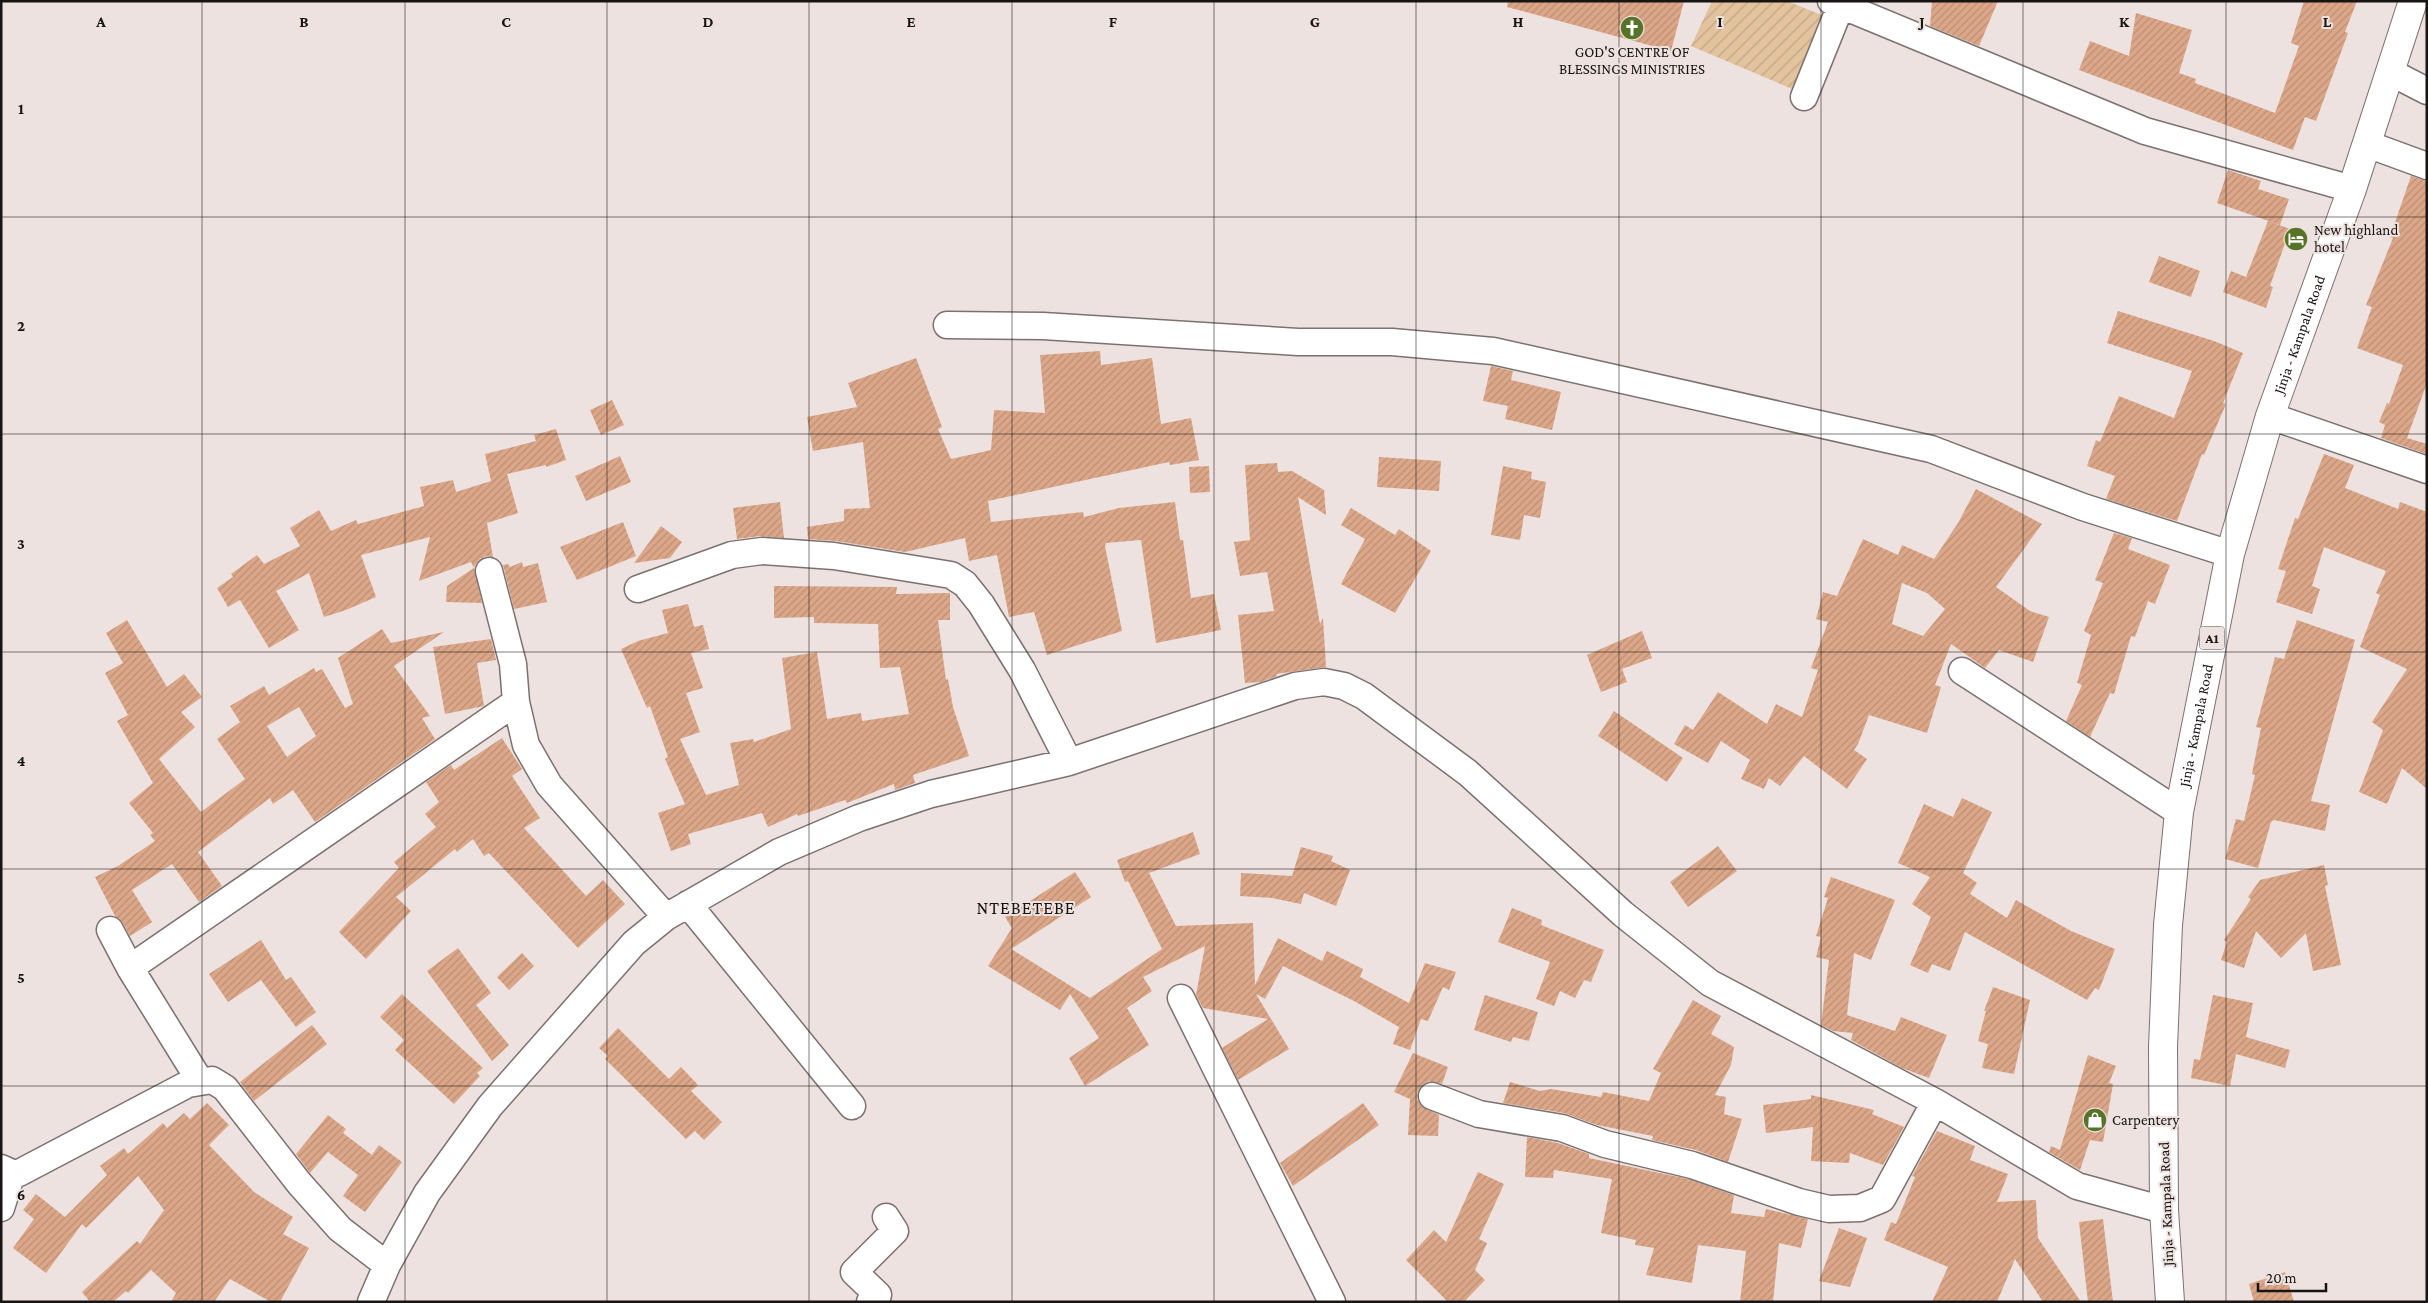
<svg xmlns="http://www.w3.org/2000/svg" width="2428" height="1303" font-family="'Crimson Pro',serif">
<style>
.garden{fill:url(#garden-furrows)}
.building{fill:url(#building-hatch);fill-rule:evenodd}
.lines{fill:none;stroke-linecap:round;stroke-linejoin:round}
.minor-casing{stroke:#7b7170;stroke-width:29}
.highway-casing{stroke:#7b7170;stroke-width:30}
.minor{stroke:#fff;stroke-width:26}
.highway{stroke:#fff;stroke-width:28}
.grid{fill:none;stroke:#181413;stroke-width:1;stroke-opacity:0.55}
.labels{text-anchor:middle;stroke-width:4;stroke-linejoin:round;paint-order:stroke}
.shield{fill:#ede2df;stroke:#585250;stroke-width:1}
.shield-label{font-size:14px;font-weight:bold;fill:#181413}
.poi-label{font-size:15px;fill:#181413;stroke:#ede2df;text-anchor:start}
.street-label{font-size:15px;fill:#181413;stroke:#ede2df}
.quarter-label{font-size:18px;letter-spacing:1px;fill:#181413;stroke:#ede2df}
.grid-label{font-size:16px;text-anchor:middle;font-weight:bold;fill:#181413;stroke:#ede2df;stroke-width:4;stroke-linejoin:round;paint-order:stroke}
</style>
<defs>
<pattern id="garden-furrows" width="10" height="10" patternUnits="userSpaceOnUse" patternTransform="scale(1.25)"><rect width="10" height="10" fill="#e3c29e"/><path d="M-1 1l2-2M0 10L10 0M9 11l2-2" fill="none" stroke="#c2a687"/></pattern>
<pattern id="building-hatch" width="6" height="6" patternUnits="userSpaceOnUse" patternTransform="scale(1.25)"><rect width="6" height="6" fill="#dca789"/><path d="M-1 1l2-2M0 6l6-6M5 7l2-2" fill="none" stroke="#bc8f75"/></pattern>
</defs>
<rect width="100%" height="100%" fill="#ede2df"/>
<path class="garden" d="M1712 1H1787L1829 18 1797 91 1691 46Z"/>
<path class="building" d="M1508 1H1684L1671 51 1507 7Z
M1932 1H1998L1979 46 1930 26Z
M2304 1H2357L2345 32 2348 33 2316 121 2305 117 2293 150 2079 70 2090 41 2129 56 2136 13 2192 30 2179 73 2196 79 2195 83 2275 113 2299 46 2291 43Z
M2228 170 2261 181 2258 189 2289 199 2280 225 2217 203Z
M2411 176 2427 181V383L2407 438 2427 444 2426 454 2381 438 2385 425 2379 422 2387 403 2389 404 2403 365 2357 348 2372 307 2366 305 2393 238 2390 237Z
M2268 221 2290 229 2270 286 2273 287 2266 308 2223 292 2231 271 2246 277Z
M2159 256 2200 271 2191 297 2149 282Z
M2118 311 2214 341 2243 353 2223 403 2226 404 2204 455 2202 454 2177 521 2106 499 2115 476 2087 466 2096 440 2100 442 2119 396 2174 418 2192 371 2107 343Z
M1100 351 1101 365 1152 358 1161 424 1191 418 1199 460 1170 465 1169 462 988 501 991 522 1083 512 1084 517 1119 508 1175 502 1180 540H1183L1191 598 1214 594 1221 630 1156 643 1141 540 1106 543 1105 546 1122 631 1047 655 1034 612 1009 617 997 555 969 561 965 538 905 552 836 541 808 539 807 527 844 521V509L870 508 863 442 813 451 807 417 857 407 848 383 916 358 942 427 938 429 951 459 991 450 994 410 1045 413 1040 355Z
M1491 366 1513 371 1511 380 1561 392 1552 430 1505 419 1508 406 1483 401Z
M612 400 624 425 601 435 590 410Z
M556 429 566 460 546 467V465L507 474 518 513 487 523 493 557 486 556 479 560 474 567 482 603 446 602 447 586 474 568 471 562 419 581 430 537 361 555 376 597 346 610 324 617 309 573 276 591 299 630 269 648 240 600 228 607 217 588 233 577 231 574 257 555 264 564 300 546 290 528 319 510 331 531 356 520 358 524 424 506 420 487 453 480 456 492 491 481 485 454 536 441 534 435Z
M2324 454 2354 465 2345 488 2398 509 2400 502 2427 512V789L2402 768 2387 804 2359 792 2383 730 2372 722 2407 669 2360 647 2380 595 2376 593 2386 571 2324 547 2312 586 2320 589 2312 614 2276 602 2286 571 2278 569 2295 518 2298 519Z
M620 456 631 482 586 501 575 476Z
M1379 457 1441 461 1439 491 1377 487Z
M1277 463 1278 472 1292 471 1324 490 1326 515 1298 497 1320 624 1323 618 1326 667 1276 674 1277 676 1261 682 1245 683 1238 615 1274 611 1267 572 1240 576 1234 542 1250 540 1245 465Z
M1209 466 1210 492 1190 493 1189 467Z
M1503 466 1532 472 1531 479 1546 482 1540 518 1524 515 1520 540 1491 535Z
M1976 489 2042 524 1996 587 2030 611 2049 617 2033 662 1999 650 1985 668 1951 644 1935 685 1941 687 1927 733 1869 715 1858 744 1854 750 1867 759 1847 789 1804 756 1780 786 1769 778 1764 789 1741 779 1750 760 1721 741 1708 763 1674 744 1685 725 1693 730 1718 692 1767 724 1776 704 1802 717 1818 670 1811 668 1828 622 1816 619 1823 592 1837 596 1863 539 1898 555 1902 545 1934 559 1958 523ZM1902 583 1927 593 1945 609 1923 636 1892 624Z
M780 502 784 538 760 536 737 539 733 508Z
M1351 508 1395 535 1399 529 1431 551 1395 613 1341 584 1365 539 1341 525Z
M623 522 636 556 577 580 560 547Z
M661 526 682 542 670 558 634 563Z
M2114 533 2132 538 2128 549 2170 565 2155 604 2148 601 2135 637 2131 636 2114 694 2110 693 2090 737 2066 721 2082 685 2077 683 2091 635 2084 631 2103 583 2095 580Z
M522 562 523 567 538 563 547 602 514 609 503 565 508 564 510 567Z
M774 586 897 587 896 594 950 593V620H938L946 680 948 679 953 707 969 756 913 775 915 783 895 790 894 784 847 803 845 800 798 816 797 814 768 827 762 813 688 834 691 844 671 851 658 813 685 804 665 759 668 757 650 706 647 708 621 649 638 641 668 633 662 610 688 604 694 627 703 625 709 649 691 653 703 688 686 693 700 732 680 739 706 795 739 785 730 743 753 739 754 742 791 729 782 658 817 652 827 719 861 713 862 721 909 714 900 667 880 668 878 624 814 623V617L774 618Z
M127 620 167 687 184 674 202 697 181 712 195 727 159 759 201 812 245 779 217 739 240 722 230 706 264 686 269 695 314 668 316 672 322 669 345 708 353 704 338 658 382 629 391 643 444 632 394 666 430 716 422 718 435 739 315 822 293 790 273 804 270 798 198 852 222 886 199 902 172 864 132 890 152 922 130 936 123 923 115 916 95 877 118 866 155 841 150 835 153 833 129 803 153 783 117 721 128 715 105 673 123 663 106 633ZM299 707 316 736 287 757 267 726Z
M2297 620 2355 640 2311 801 2330 805 2325 831 2274 820 2271 822 2258 868 2225 859 2236 819 2244 821 2255 775 2252 774 2261 728 2256 727 2275 657 2284 659Z
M1642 631 1652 658 1622 669 1627 682 1601 692 1587 655Z
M491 639 496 660 477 663 484 706 445 714 433 647Z
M1614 711 1683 758 1667 782 1598 736Z
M502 738 522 769 512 776 540 818 524 828 586 896 603 880 625 904 578 948 489 853 484 856 473 839 457 852 455 849 396 897 411 911 366 959 339 932 399 868 394 862 436 827 425 814 439 802 426 782 451 765 454 770Z
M1962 798 1992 812 1963 873 1977 883 1970 894 2007 918 2016 900 2071 931 2115 949 2099 990 2095 988 2087 1000 1965 932 1950 971 1932 964 1928 973 1910 965 1931 917 1912 904 1930 877 1898 863 1924 804 1953 817Z
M1193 832 1200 854 1149 873 1176 926 1253 923 1255 985 1278 938 1322 961 1327 951 1363 969 1360 977 1409 1003 1425 963 1456 972 1449 990 1443 987 1428 1021 1421 1019 1410 1050 1393 1044 1399 1027 1354 1001 1283 966 1265 999 1256 994 1289 1049 1238 1080 1222 1048 1268 1019 1203 1008 1196 995 1205 946 1143 977 1152 991 1127 1008 1149 1045 1085 1086 1069 1058 1099 1038 1070 994 1060 1010 988 966 1012 928 1005 917 1075 872 1091 897 1011 949 1090 998 1162 949 1128 881 1125 882 1117 860Z
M1718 846 1737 871 1688 907 1670 882Z
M1301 847 1333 856 1331 861 1350 870 1336 906 1304 893 1301 904 1272 898 1240 896 1241 873 1292 876Z
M2324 865 2328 885 2325 886 2341 965 2313 971 2306 933 2281 958 2256 931 2244 968 2221 960 2227 942 2224 940 2251 899 2248 897 2260 880Z
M1831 877 1895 900 1871 960 1854 953 1847 1015 1895 1031 1901 1017 1947 1035 1929 1078 1902 1068 1851 1040 1853 1033 1833 1031 1821 1025 1829 960 1816 957 1821 937 1816 936 1828 898 1824 897Z
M1512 908 1542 920 1541 925 1604 950 1591 982 1584 980 1575 998 1560 991 1554 1006 1536 999 1550 962 1498 942Z
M261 940 286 980 291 977 316 1012 296 1027 261 980 228 1002 209 974Z
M458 948 491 993 476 1005 509 1045 492 1061 427 971Z
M522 953 534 966 509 990 497 977Z
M1993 987 2030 1000 2014 1074 1982 1068 1988 1044 1978 1041 1986 1011H1984Z
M402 994 483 1068 477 1073 480 1076 454 1104 395 1050 404 1040 380 1017Z
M1485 995 1538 1012 1529 1041 1513 1037 1511 1042 1474 1030Z
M2213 995 2253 1003 2246 1037 2290 1050 2285 1068 2236 1054 2230 1086 2191 1078 2194 1059 2200 1060Z
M1693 1000 1721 1016 1711 1034 1734 1047 1731 1065 1715 1095 1726 1097 1724 1114 1742 1119 1728 1162 1696 1150 1652 1140 1653 1136 1597 1125 1564 1113 1503 1103 1510 1082 1540 1091 1551 1089 1601 1097 1603 1092 1649 1101 1661 1073 1653 1069Z
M312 1025 327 1044 254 1101 240 1082Z
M618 1028 669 1079 681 1067 698 1085 691 1091 722 1122 704 1140 695 1131 686 1139 605 1059 608 1056 599 1048Z
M1413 1053 1448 1067 1442 1084 1429 1081 1422 1085 1418 1091 1417 1099 1421 1106 1439 1115 1438 1136 1408 1135 1410 1099 1394 1092Z
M2088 1055 2116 1066 2109 1083 2113 1084 2103 1142 2090 1140 2080 1170 2049 1152 2051 1146 2060 1150Z
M1811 1095 1874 1110 1872 1114 1904 1127 1883 1165 1850 1153 1849 1163 1811 1161 1813 1127 1766 1133 1763 1105 1811 1099Z
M207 1103 229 1125 209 1145 254 1192 293 1217 283 1234 309 1248 280 1302H271L230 1279 214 1302H171L176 1293 151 1270 128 1293 126 1291 113 1302H90L82 1292 137 1241 140 1244 164 1210 138 1176 86 1228 82 1224 46 1273 13 1248 34 1219 23 1210 36 1194 65 1217 107 1175 100 1166 124 1148 128 1154 163 1123 167 1128 184 1113 190 1119Z
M1363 1103 1379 1125 1293 1186 1280 1163Z
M328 1115 346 1129 343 1133 372 1155 379 1145 402 1162 365 1212 343 1196 358 1175 328 1152 310 1173 296 1154Z
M1937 1131 1975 1146 1970 1160 2008 1174 1997 1202 2036 1200 2038 1238 2081 1302H2043L2015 1259 1997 1302H1932L1948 1267 1884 1240 1891 1222 1896 1224 1915 1177 1912 1176Z
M1527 1137 1558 1143 1589 1154V1158L1688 1179 1734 1195 1731 1213 1764 1217 1766 1209 1808 1219 1801 1248 1779 1243 1773 1302H1740L1746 1251 1698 1245 1692 1283 1646 1275 1654 1248 1635 1245 1636 1240 1601 1233 1612 1179 1554 1170 1553 1178 1525 1177Z
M1478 1172 1504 1184 1479 1239 1487 1243 1475 1270 1485 1280 1464 1302H1448L1406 1260 1434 1230 1446 1242Z
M2103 1219 2113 1302H2088L2079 1222Z
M1839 1228 1867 1238 1850 1287 1819 1281Z
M2285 1272 2294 1302H2254L2249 1284Z"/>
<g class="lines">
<g class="minor-casing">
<path id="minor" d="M1831 1 2145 131 2352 189
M2390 72 2427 91
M1804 97 1841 5
M2367 144 2427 166
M947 325 1043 326 1298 342H1392L1493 351 1931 449 2083 507 2230 554
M2270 416 2427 470
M489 571 513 664 516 702 526 745 549 785 666 917
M638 589 732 555 762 551 834 556 951 575 965 584 981 604 1022 670 1069 762
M1962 671 2179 812
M688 904 852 1106
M110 930 130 968 200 1081
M130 968 516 702
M1181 998 1332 1302
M1432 1096 1479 1114 1562 1128 1605 1144 1692 1165 1799 1202 1829 1209 1860 1208 1882 1199 1935 1102
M1 1168 12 1173H19L188 1084 212 1080 225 1088 299 1183 340 1229 387 1265 427 1193 490 1106 634 943 666 917 779 852 859 818 931 794 1069 762 1295 686 1324 682 1344 686 1364 696 1468 773 1623 914 1710 983 1935 1102 2077 1186 2164 1210
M1 1208 12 1173
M371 1302 387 1265
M870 1302 878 1295 854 1272 895 1231 886 1217"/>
</g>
<g class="highway-casing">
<g id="highway">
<path id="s1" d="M2170 1302 2164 1210 2163 1047 2168 925 2179 812 2230 554 2270 416 2352 189 2413 1"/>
</g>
</g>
<use href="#minor" class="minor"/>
<use href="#highway" class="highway"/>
</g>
<path class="grid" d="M202 1V1302M405 1V1302M607 1V1302M809 1V1302M1012 1V1302M1214 1V1302M1416 1V1302M1619 1V1302M1821 1V1302M2023 1V1302M2226 1V1302M1 217H2427M1 434H2427M1 652H2427M1 869H2427M1 1086H2427"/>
<defs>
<g id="church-disc" transform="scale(1.25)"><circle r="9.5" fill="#567328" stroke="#ede2df"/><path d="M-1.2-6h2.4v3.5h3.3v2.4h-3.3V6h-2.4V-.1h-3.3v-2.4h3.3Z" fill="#fff"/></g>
<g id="hotel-disc" transform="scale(1.25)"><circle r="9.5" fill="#567328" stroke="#ede2df"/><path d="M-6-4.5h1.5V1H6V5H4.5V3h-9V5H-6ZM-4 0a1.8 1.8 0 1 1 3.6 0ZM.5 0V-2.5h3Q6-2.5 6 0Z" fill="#fff"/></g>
<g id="shop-disc" transform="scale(1.25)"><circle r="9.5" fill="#567328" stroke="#ede2df"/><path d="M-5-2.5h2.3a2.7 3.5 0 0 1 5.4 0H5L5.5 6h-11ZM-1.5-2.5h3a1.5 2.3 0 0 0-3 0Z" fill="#fff"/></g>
</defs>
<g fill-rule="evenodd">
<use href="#church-disc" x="1632" y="28"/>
<use href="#hotel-disc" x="2296" y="239"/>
<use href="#shop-disc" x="2095" y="1120"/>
</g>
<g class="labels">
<rect class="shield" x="2199.5" y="626.5" width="25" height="23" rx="4"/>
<g class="shield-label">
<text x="2212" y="643">A1</text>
</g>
<g class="poi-label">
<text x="1632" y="57" text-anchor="middle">GOD'S CENTRE OF<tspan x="1632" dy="17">BLESSINGS MINISTRIES</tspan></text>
<text x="2314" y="235">New highland<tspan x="2314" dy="17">hotel</tspan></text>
<text x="2112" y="1125">Carpentery</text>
</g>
<g class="street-label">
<text dy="5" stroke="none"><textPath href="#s1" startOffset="984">Jinja - Kampala Road</textPath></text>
<text dy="5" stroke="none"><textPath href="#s1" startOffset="579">Jinja - Kampala Road</textPath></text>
<text transform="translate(2166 1204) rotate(-92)" y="5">Jinja - Kampala Road</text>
</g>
<g class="quarter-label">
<text x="1026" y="914">NTEBETEBE</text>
</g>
</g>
<g class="grid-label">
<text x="101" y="27">A</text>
<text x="304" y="27">B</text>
<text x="506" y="27">C</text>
<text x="708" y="27">D</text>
<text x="911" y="27">E</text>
<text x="1113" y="27">F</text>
<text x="1315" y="27">G</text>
<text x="1518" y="27">H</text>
<text x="1720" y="27">I</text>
<text x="1922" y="27">J</text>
<text x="2124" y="27">K</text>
<text x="2327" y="27">L</text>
<text x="21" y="114">1</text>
<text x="21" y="331">2</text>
<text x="21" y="549">3</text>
<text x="21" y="766">4</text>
<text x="21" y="983">5</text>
<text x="21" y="1200">6</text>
</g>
<rect width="2428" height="1303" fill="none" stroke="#181413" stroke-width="5"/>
<path d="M2258 1283v8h68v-8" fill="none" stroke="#181413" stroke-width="2.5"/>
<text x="2266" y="1283" font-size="15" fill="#181413" stroke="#ede2df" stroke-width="4" paint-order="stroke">20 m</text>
</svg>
